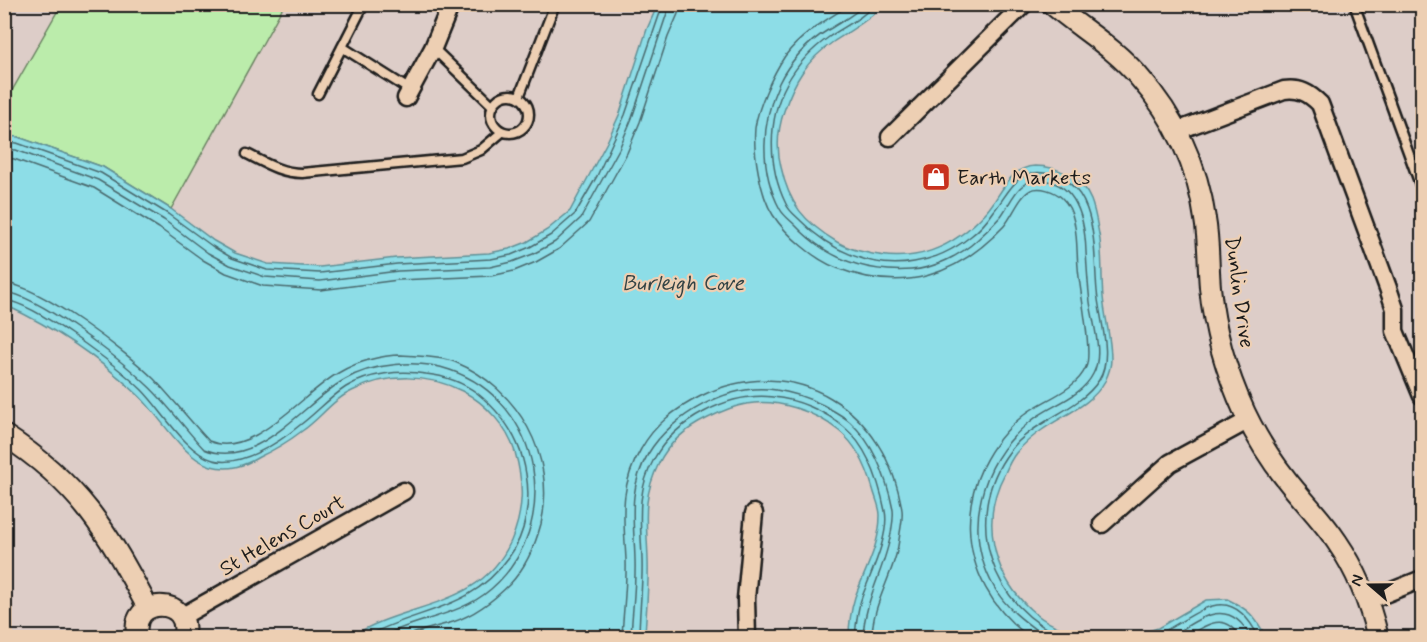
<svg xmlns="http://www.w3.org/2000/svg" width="1427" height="642" font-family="Mynerve,sans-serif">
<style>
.green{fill:#bbecab;stroke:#6c8464;stroke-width:1.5}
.water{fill:#8ddde7;stroke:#609096;stroke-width:1.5}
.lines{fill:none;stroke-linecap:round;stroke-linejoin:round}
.shore{stroke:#49696d;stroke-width:1.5}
.service-casing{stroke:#1c1c1c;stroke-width:13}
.minor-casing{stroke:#1c1c1c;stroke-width:21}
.tertiary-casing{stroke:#1c1c1c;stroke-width:24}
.service{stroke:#edcfb3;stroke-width:8}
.minor{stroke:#edcfb3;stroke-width:16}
.tertiary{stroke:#edcfb3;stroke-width:20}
.labels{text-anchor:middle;stroke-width:4.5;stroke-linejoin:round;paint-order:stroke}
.poi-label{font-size:21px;fill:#1c1c1c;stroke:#edcfb3;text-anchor:start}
.street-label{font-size:21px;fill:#1c1c1c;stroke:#edcfb3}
.water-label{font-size:22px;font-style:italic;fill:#334345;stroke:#edcfb3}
</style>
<rect width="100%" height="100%" fill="#ddcdc8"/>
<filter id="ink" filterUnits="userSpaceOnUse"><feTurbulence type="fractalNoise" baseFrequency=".0167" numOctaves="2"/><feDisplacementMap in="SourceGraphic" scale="12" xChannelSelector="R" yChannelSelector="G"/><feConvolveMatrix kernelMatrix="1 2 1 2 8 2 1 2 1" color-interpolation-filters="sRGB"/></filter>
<g filter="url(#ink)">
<path class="green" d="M61 5H284L171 209 103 167 18 137 5 136V103Z"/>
<path class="water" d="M658 4 884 5C868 21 851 30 833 42 807 60 794 81 784 111 778 129 776 148 781 167 789 204 804 222 837 242 846 247 854 250 864 252 914 265 953 249 987 211 1002 194 1009 167 1035 166 1058 166 1082 178 1091 200 1095 210 1097 223 1099 234 1103 254 1101 276 1103 297 1105 318 1111 338 1111 359 1111 366 1108 375 1105 381 1092 405 1063 415 1042 430 1033 436 1023 445 1016 453 1012 458 1008 466 1005 473 980 519 992 573 1030 609 1046 624 1066 631 1086 637H849C849 624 851 610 855 597 865 570 880 545 880 515 880 507 875 497 873 489 867 468 857 445 839 431 815 411 777 398 746 404 733 406 720 412 708 418 687 428 669 442 659 463 641 500 647 522 648 560 649 586 646 612 645 637H351C406 601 480 610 511 541 524 511 524 483 515 452 507 427 486 403 462 391 428 374 387 373 352 391 332 400 320 419 302 431 289 441 274 450 259 457 244 466 229 471 211 466 181 457 160 415 137 394 98 357 53 327 5 305V136L18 137 103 167 171 209 214 241 235 253 268 264 320 267 396 258 489 253 509 249 527 242 547 230 570 211 607 142 620 113 647 29Z
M1227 599C1248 609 1255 616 1266 637H1129L1158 628 1206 600Z"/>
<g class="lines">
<path class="shore" d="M851 4C828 19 801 34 785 56 773 74 758 106 755 128 753 152 760 195 773 215 786 235 815 260 837 268 903 294 957 276 1004 226 1013 216 1019 196 1031 190 1040 186 1055 191 1062 198 1079 214 1076 246 1078 267 1079 288 1093 352 1086 367 1076 391 1044 399 1025 414 949 474 951 582 1031 638
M865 4C855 15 840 22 828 30 808 42 789 62 779 83 761 122 759 170 780 209 783 215 790 220 795 225 827 259 865 273 911 270 933 269 961 255 977 240 985 233 994 224 1001 216 1012 201 1018 179 1040 180 1077 182 1085 221 1086 252 1087 268 1088 286 1090 302 1093 324 1104 354 1093 374 1081 398 1050 405 1031 421 980 461 962 530 994 587 1006 609 1028 624 1047 638
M875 4C862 19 845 26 829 37 812 49 797 65 787 83 767 119 768 168 786 204 789 211 796 216 801 221 829 250 873 270 914 262 934 259 955 249 971 236 979 230 988 220 994 211 1009 193 1016 169 1044 173 1100 180 1093 250 1097 291 1099 318 1114 356 1099 380 1079 411 1033 420 1010 451 960 516 991 611 1067 638
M4 142 17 143 101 173 168 214 212 246 232 258 267 270 320 273 397 264 491 259 511 255 530 247 551 235 575 214 597 176 625 115 663 4
M4 149 16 150 98 180 164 220 208 253 230 265 265 277 320 281 398 271 490 267 512 262 533 254 555 242 581 218 619 149 632 118 670 4
M4 158 14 159 94 188 159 228 203 260 226 273 263 286 321 290 398 280 491 276 514 271 536 262 559 249 589 222 627 153 640 122 668 37 678 14 679 4
M4 283C38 284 129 354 154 379 173 399 190 421 209 441 253 460 304 391 340 372 357 362 381 355 401 355 418 356 439 356 455 362 518 388 557 456 541 524 535 546 525 568 510 584 494 600 474 615 453 622 436 627 418 631 401 638
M4 292C37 294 121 360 146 384 167 403 184 428 204 449 257 471 303 403 344 380 372 363 419 359 450 370 543 402 564 526 491 589 459 617 415 618 379 638
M4 300C36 303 118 367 142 390 162 410 186 453 213 460 240 468 280 442 300 425 316 413 329 398 346 387 369 373 400 370 426 374 445 376 462 382 477 393 503 414 521 440 526 474 531 501 526 534 509 557 469 613 419 607 363 638
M622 638C623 612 627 586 626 560 624 519 618 488 641 449 655 424 675 409 701 396 795 350 887 410 902 510 903 518 901 526 900 533 899 540 898 548 896 555 888 584 872 607 872 638
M631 638C632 612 636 586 635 560 634 521 627 490 648 454 671 415 730 382 776 390 792 392 808 398 823 405 832 410 842 415 850 422 874 444 887 479 893 510 894 518 892 526 891 533 885 569 864 600 863 638
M639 638C639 612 643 586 642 560 641 523 635 494 654 459 675 420 729 392 773 397 797 399 825 411 844 427 868 447 879 481 885 511 890 535 870 575 862 597 857 610 856 624 855 638
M1149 638C1191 624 1226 571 1259 638
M1169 638C1198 619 1229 594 1251 638
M1185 638C1205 625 1225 610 1241 638"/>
<g class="service-casing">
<path id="service" d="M1354 4 1422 190
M342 47 410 90
M433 48 493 106
M318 94 364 4
M491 114a19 19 0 1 1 38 0a19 19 0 1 1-38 0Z
M519 97 555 4
M247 154C265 163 281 173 302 173L462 158 481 150 502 132"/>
</g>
<g class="minor-casing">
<path id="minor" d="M406 98 433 48 451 4
M1177 131 1284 90C1300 88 1309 93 1320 104L1388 288 1395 309V331L1422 396
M890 137 1024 4
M1102 524 1170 463 1249 420
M1367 601 1422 579
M181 617 404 491
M747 638 746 599 754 513"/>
</g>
<g class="tertiary-casing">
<path id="tertiary" d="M1052 4C1081 29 1114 47 1139 77 1174 116 1198 166 1205 219 1209 241 1208 264 1210 287 1214 330 1227 374 1245 413 1256 436 1270 459 1286 479 1302 500 1322 519 1337 542 1357 571 1370 604 1378 638
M4 435C79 483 108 532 148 608
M138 638C126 595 195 595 183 638"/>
</g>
<use href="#service" class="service"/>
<use href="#minor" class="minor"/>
<use href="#tertiary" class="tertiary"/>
</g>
</g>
<defs>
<g id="shop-square" transform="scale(1.5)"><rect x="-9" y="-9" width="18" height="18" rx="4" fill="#c8321e" stroke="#edcfb3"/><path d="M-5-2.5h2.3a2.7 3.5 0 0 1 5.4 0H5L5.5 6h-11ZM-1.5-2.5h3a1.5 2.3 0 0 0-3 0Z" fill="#fff"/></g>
</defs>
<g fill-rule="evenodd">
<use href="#shop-square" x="936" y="177"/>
</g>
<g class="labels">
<g class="poi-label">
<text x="957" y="184">Earth Markets</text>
</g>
<g class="street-label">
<text transform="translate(1240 292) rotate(82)" y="7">Dunlin Drive</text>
<text transform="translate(282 535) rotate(-30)" y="7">St Helens Court</text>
</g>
<g class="water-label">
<text x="683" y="290">Burleigh Cove</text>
</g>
</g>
<rect width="1427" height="642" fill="none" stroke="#edcfb3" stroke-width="24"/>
<rect x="12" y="12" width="1403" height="618" fill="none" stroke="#1c1c1c" stroke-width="2" filter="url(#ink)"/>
<g transform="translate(1370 585) rotate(290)" stroke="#edcfb3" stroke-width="4.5" paint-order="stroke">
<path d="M0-4.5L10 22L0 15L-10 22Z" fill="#1c1c1c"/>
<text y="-9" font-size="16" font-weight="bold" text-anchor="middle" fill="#1c1c1c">N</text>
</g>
</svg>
